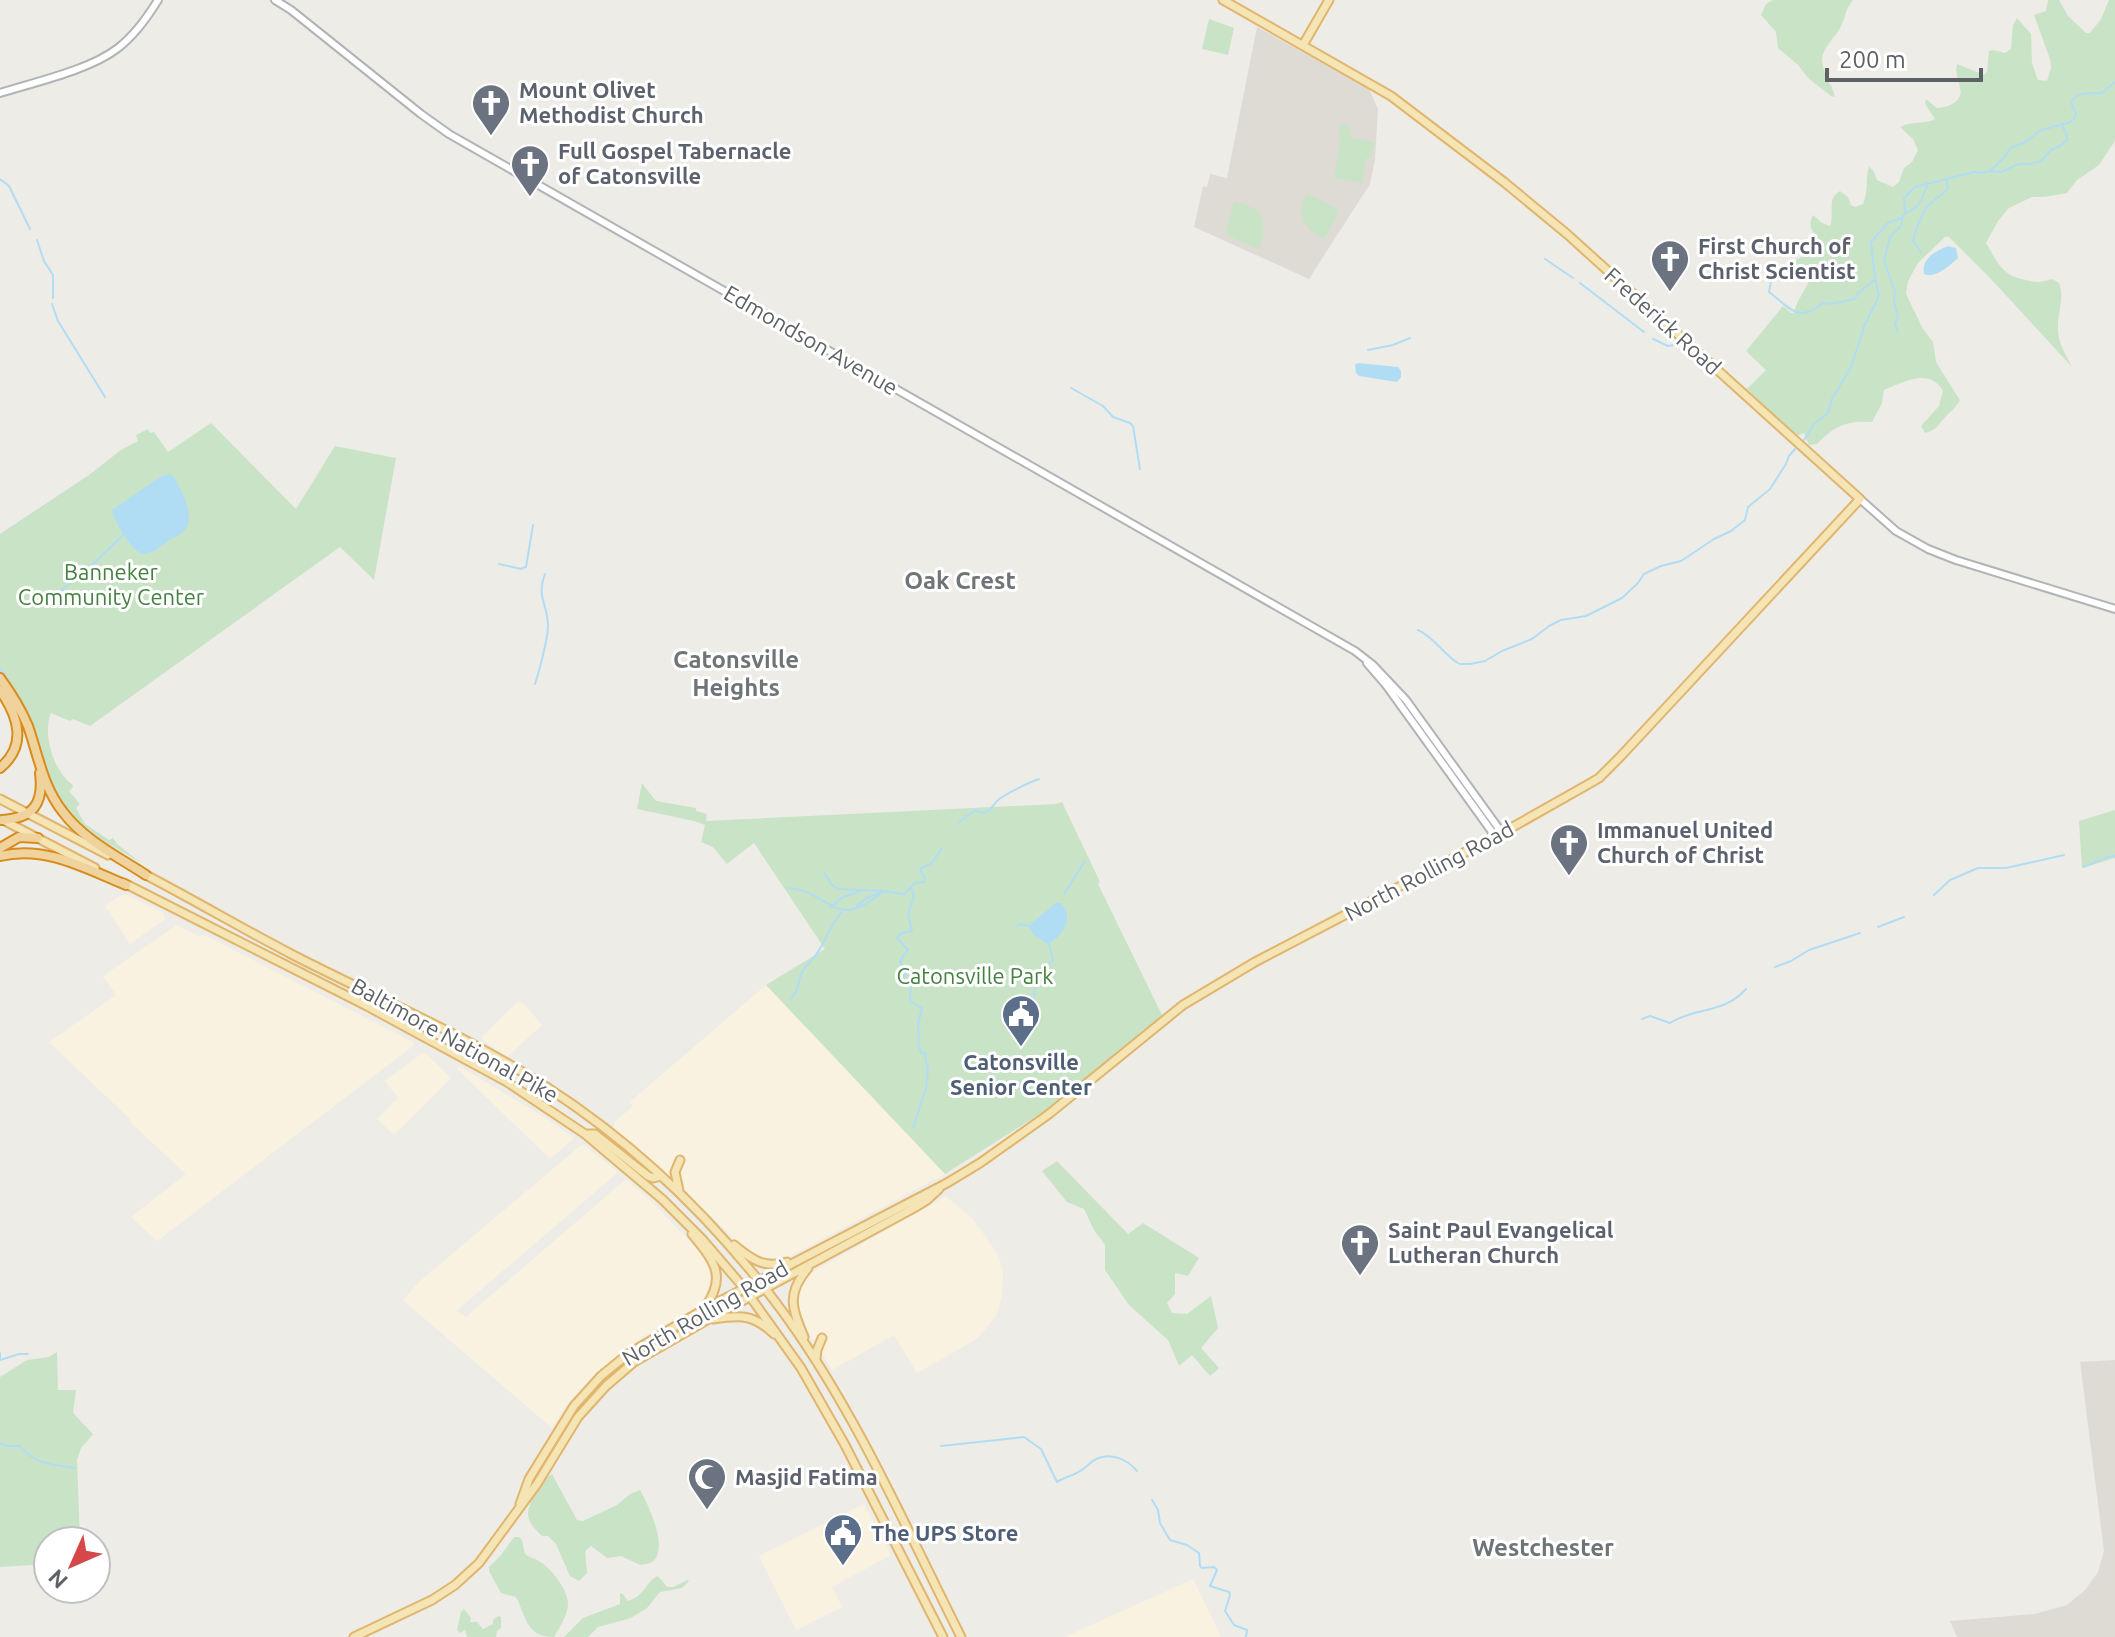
<svg xmlns="http://www.w3.org/2000/svg" width="2115" height="1637" font-family="Ubuntu,sans-serif">
<style>
.commercial{fill:#faf2e0}
.education{fill:#dedbd5}
.green{fill:#c9e3c7}
.water{fill:#b1ddf4}
.lines{fill:none;stroke-linecap:round;stroke-linejoin:round}
.stream{stroke:#b1ddf4;stroke-width:2}
.secondary-casing{stroke:#b1b4b7;stroke-width:10}
.primary-casing{stroke:#e0b56e;stroke-width:11}
.highway-casing{stroke:#d88c1d;stroke-width:12}
.secondary{stroke:#fff;stroke-width:6}
.primary{stroke:#f5e5b5;stroke-width:7}
.highway{stroke:#f0d39c;stroke-width:8}
.labels{text-anchor:middle;stroke-width:6;stroke-linejoin:round;paint-order:stroke}
.worship-label{font-size:22px;font-weight:bold;fill:#5b616d;stroke:#fff;text-anchor:start}
.street-label{font-size:22px;fill:#5e6265;stroke:#fff}
.park-label{font-size:22px;fill:#448141;stroke:#fff}
.service-label{font-size:22px;font-weight:bold;fill:#4e5e75;stroke:#fff}
.neighbourhood-label{font-size:24px;font-weight:bold;fill:#6f7477;stroke:#fff}
</style>
<rect width="100%" height="100%" fill="#eeece7"/>
<path class="commercial" d="M122 895H127L163 913 165 919 130 944 105 906Z
M177 925 199 936 204 935 413 1042V1046L157 1241 131 1217 186 1174 130 1122V1119L49 1042 116 995 103 976Z
M766 985 945 1174 798 1252 784 1259 773 1261 757 1258 746 1250 645 1154 614 1130V1123L633 1106 630 1102Z
M521 1001 542 1025 508 1056 489 1045 481 1038 517 1002Z
M425 1053 451 1078 394 1135 377 1119 398 1098 385 1081 421 1054Z
M459 1066 546 1118 573 1137 572 1140 551 1158 548 1157 457 1069Z
M584 1145 617 1171V1173L456 1311 466 1317 626 1179 652 1202 704 1256 709 1266 711 1286 706 1300 698 1307 641 1338 595 1374 566 1406 552 1428 403 1300 420 1281 580 1146Z
M946 1196 973 1219 997 1253 1003 1270V1283L1001 1299 996 1316 977 1339 917 1373 894 1335 832 1370 800 1319 796 1304 797 1295 805 1279 811 1273Z
M864 1504 891 1555 832 1587 842 1607 796 1630 759 1556Z
M1193 1579 1221 1637H1065Z"/>
<path class="education" d="M1257 27 1369 89 1378 109 1375 160 1370 184 1309 279 1194 227 1203 186 1207 187 1210 174 1227 178Z
M2115 1360V1637H1957L1950 1621 2035 1614 2067 1605 2085 1590 2098 1572 2104 1551 2080 1362Z"/>
<path class="green" d="M1773 0H1853C1845 9 1845 20 1839 30 1833 39 1823 48 1822 59 1822 73 1832 84 1835 97L1831 96 1808 78 1798 65 1778 48 1776 32 1761 15 1766 4Z
M2048 0H2059L2068 16 2086 33H2090L2101 19 2109 0H2115V141L2099 165 2077 180 2067 193 2044 197H2032L2009 208 1998 221 1986 243C1996 260 2001 274 2021 279 2038 282 2034 284 2052 279L2059 283C2065 299 2057 313 2058 330 2058 343 2066 355 2072 367L1991 279 1949 237H1945L1918 263 1908 281 1906 294 1923 329 1933 342 1936 362 1960 400C1957 407 1952 410 1946 416 1939 424 1937 430 1925 433L1921 426 1939 406 1943 391C1930 367 1903 382 1884 390L1882 403 1872 422C1847 420 1834 426 1817 444L1809 445 1804 433 1796 436 1747 389 1766 370 1746 351 1783 306 1791 313H1794C1796 300 1807 289 1811 276 1803 277 1797 275 1789 272V268C1801 252 1808 258 1821 246 1818 234 1805 230 1813 215L1822 223 1830 226C1835 213 1826 199 1840 191L1848 197 1851 205 1855 207 1863 204C1869 188 1865 180 1869 166L1874 172 1877 180 1893 187 1899 182 1904 168 1912 162 1918 150 1913 139 1900 127C1913 120 1925 125 1935 119L1925 104 1926 99 1937 108C1948 107 1958 104 1961 93L1956 70 1957 64 1984 75 1987 72 1989 51 1993 50 2005 53 2011 49 2013 25 2017 18 2031 34 2032 63 2038 80 2047 81 2051 68 2050 59 2034 15 2046 11Z
M1209 19 1234 28 1228 55 1202 49Z
M1341 124 1348 125 1351 130 1350 137 1374 142 1371 158H1366L1362 183 1334 178 1341 136 1338 135Z
M1307 193 1336 208 1338 212 1325 239C1304 230 1295 215 1307 193Z
M1234 202C1265 207 1268 222 1259 249L1228 236 1226 231Z
M211 423 296 509 335 446 396 458 374 580 340 547 90 726 73 719 70 721 51 713C42 734 54 772 72 784L73 787 69 791 80 804 76 808 85 824 109 840 113 838 117 844 140 862 86 831 69 815 53 786 24 707 0 673V534L89 475 121 450 138 441 136 435 148 429 150 433 154 432 168 452Z
M642 783 656 801 696 808V811L707 814 706 821 1056 804 1062 802 1100 882 1098 884 1163 1017 1060 1101 945 1174 766 985 825 949 754 843 727 864 713 847 701 842 705 825 694 821 637 809Z
M2115 810V858L2082 868 2079 821Z
M1057 1161 1128 1234 1143 1223 1199 1258 1188 1276 1175 1273V1294L1167 1303 1172 1313 1187 1314 1211 1296 1218 1328 1201 1348 1219 1368 1210 1376 1192 1355 1179 1366 1168 1340 1129 1305 1105 1270V1245L1094 1230 1084 1209 1067 1202 1042 1171Z
M57 1352 58 1390H76L73 1413 93 1434 81 1448 77 1460 80 1541H48V1564L0 1567V1377L27 1360 49 1357Z
M552 1474 577 1520 583 1521 617 1505 630 1494 640 1490C648 1504 669 1548 653 1561 650 1564 645 1564 640 1565L621 1556 607 1558 591 1546 585 1551 587 1573 579 1581 570 1576 556 1544 548 1536H542C526 1521 524 1513 535 1495 540 1487 544 1479 552 1474Z
M514 1537H519L522 1540 525 1554C531 1559 536 1558 542 1563 553 1571 570 1592 568 1607 566 1618 559 1628 554 1637 526 1637 526 1616 516 1597L501 1593 489 1571V1567L501 1555Z
M658 1576 667 1587H673L688 1580 689 1581 682 1588 660 1592 647 1608 631 1618 598 1627 588 1637H564L583 1618 620 1604V1594L622 1593 628 1601C645 1596 646 1581 658 1576Z
M464 1609 471 1618 470 1622H477L483 1629 493 1624V1620L498 1616 501 1617V1628L497 1631 496 1637H467L465 1630 460 1633 457 1630 461 1612Z"/>
<path class="water" d="M1948 246 1956 248 1958 258C1949 266 1935 279 1924 274 1921 258 1936 251 1948 246Z
M1358 363 1398 367 1401 371V377L1397 382 1359 376 1356 373 1355 365Z
M170 474 174 477C181 491 197 516 184 531 180 535 173 538 168 541 162 546 153 553 145 554 133 555 114 521 112 510L160 477Z
M1056 903H1061C1075 918 1063 936 1048 944L1034 935 1028 926Z"/>
<g class="lines">
<path class="stream" d="M1991 170 2004 158 2010 148 2026 142 2041 130 2068 123 2074 119 2076 114 2071 102C2081 90 2088 94 2102 93L2115 82
M0 179 9 186 30 229
M1905 213 1904 198 1915 187 1974 172 1983 173 1990 171 2001 172 2019 164H2030L2041 161 2051 150 2060 146 2068 139 2062 124
M37 240 44 261 53 275V298
M1921 252 1913 241 1916 229 1926 207 1947 190 1948 186 1946 179
M1545 259 1573 278
M1774 277 1771 281 1769 292C1790 308 1798 324 1823 303L1831 304 1855 299 1857 294 1874 280
M1580 283 1644 332
M52 304 58 321 105 397
M1898 332 1895 324 1898 317 1894 301 1895 291 1884 261 1890 237 1901 226C1903 208 1907 216 1917 206 1922 201 1924 192 1927 186
M1653 339 1668 346 1678 344
M1368 350 1393 345 1410 338
M1071 388 1103 406 1113 417 1130 423 1133 426 1140 469
M1804 440 1814 424 1828 413 1832 399 1851 367 1865 324 1879 296 1875 279 1871 242 1888 223 1902 218
M499 564 521 569 525 567
M526 567 533 525
M60 591 84 573 123 535
M1418 630C1433 636 1443 654 1458 663
M1460 664H1470L1485 661 1502 651 1532 639 1549 626 1561 620 1586 616 1622 598 1638 583 1644 574 1661 566 1681 561 1714 539 1731 531 1745 520 1748 507 1770 489 1786 464 1789 456 1795 449
M0 669 5 675
M535 684C539 672 548 638 548 626 548 604 536 598 545 574
M958 823 975 810 982 813C992 811 990 808 997 801 1003 795 1030 782 1039 779
M2083 867C2096 864 2102 856 2115 856
M824 873 832 885 838 889 883 891 904 894 915 883 924 882 925 879 920 869 932 863 942 848
M911 887 914 896 908 914 912 931 901 933 897 938 908 950 900 961 906 973 903 979 911 986 910 1001 922 1008 918 1024 919 1040
M787 888C830 889 833 934 882 892
M1064 894 1085 861
M1934 895 1950 880 1978 868H2006L2064 855
M857 906 866 898 879 893
M831 907 841 898 860 891
M1016 926 1020 924 1028 926
M1878 927 1904 917
M1775 967 1791 961 1809 950 1860 933
M790 999C800 991 797 981 803 970 808 963 815 958 819 950 827 938 832 922 842 912
M1034 1001C1033 985 1041 971 1053 960L1049 944
M1642 1019 1650 1016 1670 1023C1695 1007 1724 1014 1746 989
M913 1128 926 1088 928 1069 925 1058 926 1053 921 1052 918 1045 919 1042
M0 1353V1360L19 1354H28
M0 1443 7 1446H20C35 1465 52 1464 75 1468
M941 1446 1024 1437 1041 1449 1057 1482C1064 1477 1073 1476 1080 1471 1086 1468 1090 1462 1096 1459 1111 1452 1127 1459 1137 1471
M1152 1500 1158 1510 1160 1523 1170 1540 1187 1545 1199 1553 1200 1566 1202 1568 1214 1567 1217 1570 1210 1586 1229 1592 1230 1595 1225 1611 1234 1625 1247 1630 1246 1637"/>
<g class="secondary-casing">
<path id="secondary" d="M275 0 291 10 421 114 449 134 1355 651 1373 665 1406 700 1502 833
M0 93C35 82 90 70 118 48 135 35 147 18 158 0
M1860 499 1896 531 1928 549 1956 560 2115 609
M1367 663 1386 685 1495 836"/>
</g>
<g class="primary-casing">
<path id="primary" d="M1303 45 1329 0
M0 799 108 855
M3 820 95 868
M144 874C194 900 243 929 293 955 377 998 465 1035 545 1086 640 1147 722 1228 788 1319 858 1417 907 1530 961 1637
M124 883 365 1005 507 1082 585 1134 662 1199 703 1240 744 1288 801 1368 845 1445 943 1637
M585 1134H595L648 1176 653 1178 661 1176
M679 1191 675 1172 680 1160
M692 1234C713 1260 728 1276 705 1307
M734 1245C751 1259 764 1269 787 1262
M713 1319C741 1315 753 1314 774 1334
M804 1337C792 1308 786 1294 808 1268
M816 1358 817 1350 822 1338
M520 1504 529 1479 574 1406 601 1376 628 1354 703 1310 947 1183 980 1163 1049 1114 1183 1005 1255 962 1502 833 1587 785 1599 778 1620 757 1860 499 1567 234 1504 182 1391 96 1223 0
M354 1637 432 1600 455 1585 479 1563 537 1484 578 1417 606 1386 634 1362 707 1320 914 1208 927 1200 939 1189"/>
</g>
<g class="highway-casing">
<path id="highway" d="M0 678C11 693 21 709 28 726 38 755 43 787 63 812 84 840 117 856 146 875
M0 690C18 716 28 745 0 768
M2 820C33 818 44 804 40 773
M0 848 19 837 38 838
M0 856C45 845 85 868 126 885"/>
</g>
<use href="#secondary" class="secondary"/>
<use href="#primary" class="primary"/>
<use href="#highway" class="highway"/>
</g>
<defs>
<g id="church-pin" transform="scale(2)"><path d="M0 17L-7.5 6A9.5 9.5 0 1 1 7.5 6Z" fill="#6b7280" stroke="#fff"/><path d="M-1.2-6h2.4v3.5h3.3v2.4h-3.3V6h-2.4V-.1h-3.3v-2.4h3.3Z" fill="#fff"/></g>
<g id="civic-pin" transform="scale(2)"><path d="M0 17L-7.5 6A9.5 9.5 0 1 1 7.5 6Z" fill="#5c6f8a" stroke="#fff"/><path d="M-.6-6.5H3V-4.5H.6V-3L4-1V1h2V6H-6V1h2V-1L-.6-3ZM-1.2 2.5V6h2.4V2.5Z" fill="#fff"/></g>
<g id="mosque-pin" transform="scale(2)"><path d="M0 17L-7.5 6A9.5 9.5 0 1 1 7.5 6Z" fill="#6b7280" stroke="#fff"/><path d="M3.5-4.9A6 6 0 1 0 3.5 4.9A5 5 0 1 1 3.5-4.9Z" fill="#fff"/></g>
</defs>
<g fill-rule="evenodd">
<use href="#church-pin" x="491" y="103"/>
<use href="#church-pin" x="530" y="164"/>
<use href="#church-pin" x="1670" y="259"/>
<use href="#church-pin" x="1569" y="843"/>
<use href="#civic-pin" x="1021" y="1014"/>
<use href="#church-pin" x="1360" y="1243"/>
<use href="#mosque-pin" x="707" y="1477"/>
<use href="#civic-pin" x="843" y="1533"/>
</g>
<g class="labels">
<g class="worship-label">
<text x="519" y="98">Mount Olivet<tspan x="519" dy="25">Methodist Church</tspan></text>
<text x="558" y="159">Full Gospel Tabernacle<tspan x="558" dy="25">of Catonsville</tspan></text>
<text x="1698" y="254">First Church of<tspan x="1698" dy="25">Christ Scientist</tspan></text>
<text x="1597" y="838">Immanuel United<tspan x="1597" dy="25">Church of Christ</tspan></text>
<text x="1388" y="1238">Saint Paul Evangelical<tspan x="1388" dy="25">Lutheran Church</tspan></text>
<text x="735" y="1485">Masjid Fatima</text>
</g>
<g class="street-label">
<text transform="translate(1663 321) rotate(42)" y="8">Frederick Road</text>
<text transform="translate(811 340) rotate(30)" y="8">Edmondson Avenue</text>
<text transform="translate(1429 871) rotate(-28)" y="8">North Rolling Road</text>
<text transform="translate(455 1040) rotate(29)" y="8">Baltimore National Pike</text>
<text transform="translate(705 1313) rotate(-30)" y="8">North Rolling Road</text>
</g>
<g class="park-label">
<text x="111" y="580">Banneker<tspan x="111" dy="25">Community Center</tspan></text>
<text x="975" y="984">Catonsville Park</text>
</g>
<g class="service-label">
<text x="1021" y="1070">Catonsville<tspan x="1021" dy="25">Senior Center</tspan></text>
<text x="871" y="1541" text-anchor="start">The UPS Store</text>
</g>
<g class="neighbourhood-label">
<text x="960" y="589">Oak Crest</text>
<text x="736" y="668">Catonsville<tspan x="736" dy="28">Heights</tspan></text>
<text x="1543" y="1556">Westchester</text>
</g>
</g>
<g transform="translate(72 1565) rotate(225)"><circle r="38" fill="#ffffff" stroke="#bfc0c1" stroke-width="2"/>
<path d="M0-6L14 30L0 20L-14 30Z" fill="#d4484a"/>
<text y="-12" font-size="22" font-weight="bold" text-anchor="middle" fill="#5e6265">N</text>
</g>
<path d="M1827 68v12h154v-12" fill="none" stroke="#5e6265" stroke-width="4"/>
<text x="1839" y="68" font-size="24" fill="#5e6265" stroke="#ffffff" stroke-width="6" paint-order="stroke">200 m</text>
</svg>
